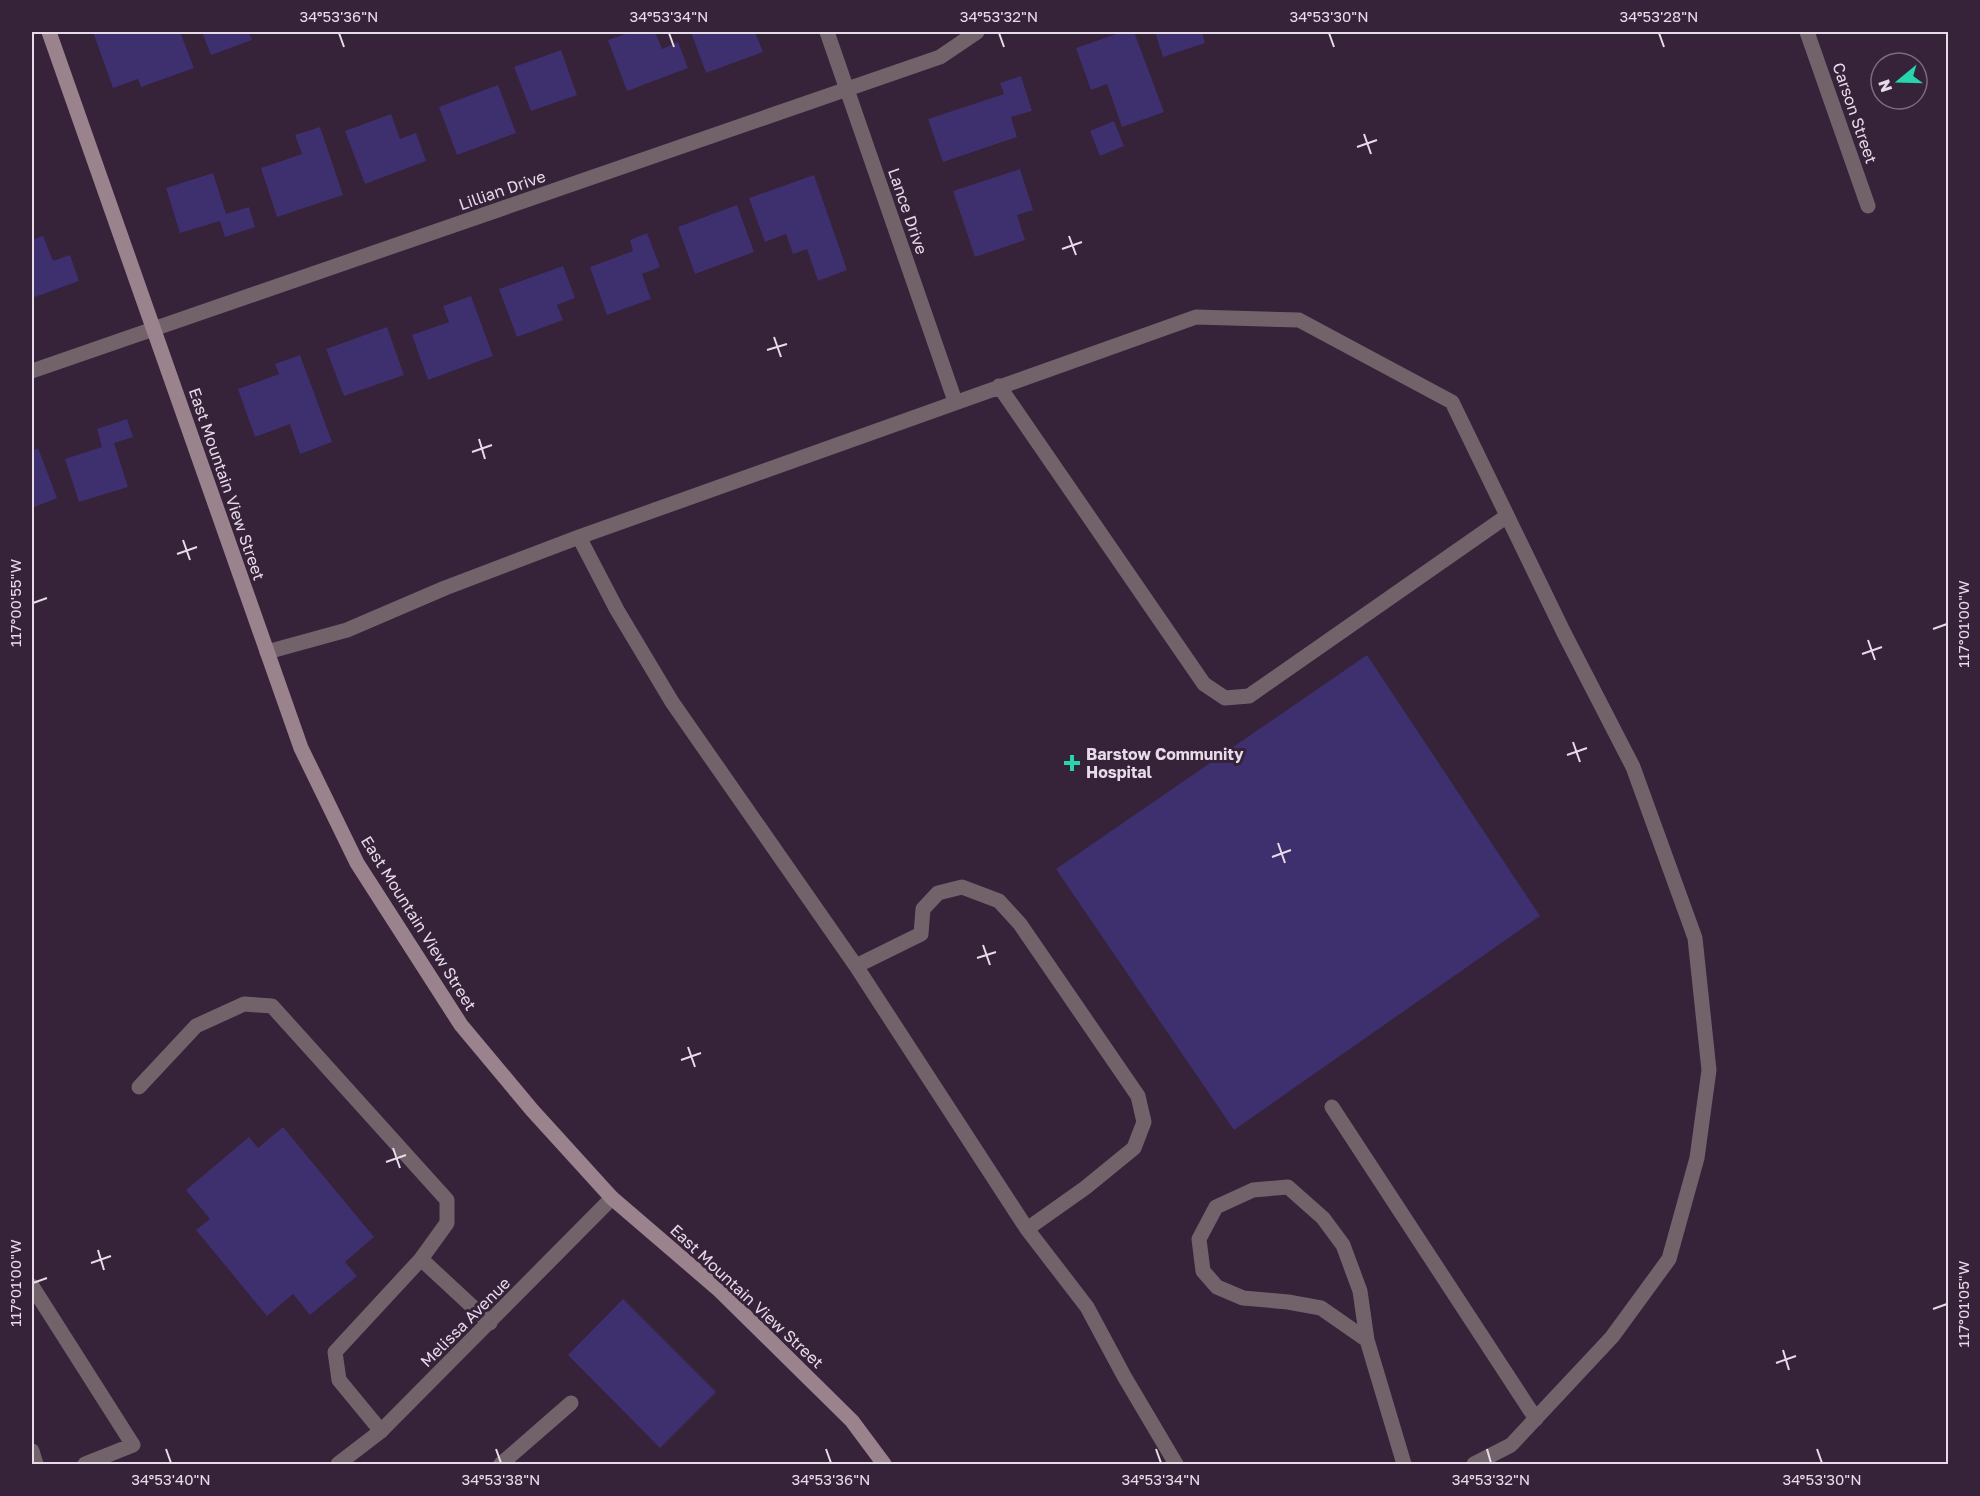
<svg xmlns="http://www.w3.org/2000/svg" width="1980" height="1496" font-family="'Golos Text',sans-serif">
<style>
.building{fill:#3e2f6e}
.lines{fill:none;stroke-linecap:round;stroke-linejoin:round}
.service{stroke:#72636a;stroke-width:15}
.minor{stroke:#72636a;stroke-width:15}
.secondary{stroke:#9b838d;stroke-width:15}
.ticks{fill:none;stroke:#e7dae9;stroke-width:2}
.poi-dot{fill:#26d5ae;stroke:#362239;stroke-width:2}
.labels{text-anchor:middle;stroke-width:6;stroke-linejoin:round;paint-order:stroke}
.street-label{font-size:16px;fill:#e7dae9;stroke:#362239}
.poi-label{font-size:16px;font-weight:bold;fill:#e7dae9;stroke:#362239;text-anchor:start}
.neatline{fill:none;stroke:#e7dae9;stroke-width:2}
.ticks-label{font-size:15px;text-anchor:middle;fill:#e7dae9}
</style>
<rect width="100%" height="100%" fill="#362239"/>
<path class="building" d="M93 32H180L194 68 141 87 138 79 113 88Z
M202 32H249L252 40 211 55Z
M631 32H655L662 49 678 42 688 68 627 91 608 40Z
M691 32H755L763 52 706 73Z
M1122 32H1134L1164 112 1122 127 1107 84 1091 90 1076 48Z
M1155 32H1202L1205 43 1163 57Z
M561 50 577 95 531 111 514 67Z
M1021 76 1032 111 1011 117 1017 137 943 162 928 119 1004 94 1000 83Z
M498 85 516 133 457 155 439 107Z
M391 114 400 139 416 133 426 161 365 184 345 131Z
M1114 121 1124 146 1100 156 1090 131Z
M320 127 343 195 277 217 261 168 302 154 295 135Z
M1020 169 1033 210 1017 215 1025 240 975 257 953 191Z
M213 173 226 214 249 207 255 227 225 237 220 221 180 233 166 188Z
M814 175 847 270 818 281 807 249 793 254 786 234 765 242 749 198Z
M737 205 754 252 695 274 678 227Z
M647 233 660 267 642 274 651 299 607 315 590 267 633 251 630 240Z
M43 236 53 261 70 255 79 281 32 298V240Z
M563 266 575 298 557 305 563 320 517 337 499 289Z
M471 296 493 356 428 380 412 335 449 322 443 306Z
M387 327 404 375 344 396 326 349Z
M300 355 332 442 300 454 290 424 255 437 238 389 279 374 275 364Z
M127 419 133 437 114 443 128 487 79 502 65 459 102 447 97 429Z
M38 448 57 498 32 508V451Z
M1367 655 1540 916 1234 1130 1056 869Z
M283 1127 374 1237 345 1262 357 1276 310 1315 293 1294 267 1316 196 1230 210 1219 186 1190 249 1137 258 1148Z
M623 1299 716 1392 660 1448 568 1355Z"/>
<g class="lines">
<path class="service" d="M999 386 1204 684 1225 698 1249 696 1507 516
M579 537 617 610 672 702 856 966 1027 1229 1087 1307 1124 1376 1176 1464
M267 652 347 630 445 588 579 537 1196 317 1299 320 1452 402 1564 633 1633 767 1695 938 1709 1070 1697 1158 1669 1259 1612 1337 1511 1445 1474 1464
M856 966 921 934 923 909 938 893 962 887 999 901 1020 924 1138 1096 1144 1122 1134 1148 1085 1188 1027 1229
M139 1087 196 1026 244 1004 272 1006 447 1200V1223L421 1259
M1332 1107 1536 1419
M32 1286 133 1445 85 1464
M1367 1340 1321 1308 1288 1302 1243 1298 1217 1287 1203 1271 1199 1239 1216 1207 1253 1190 1288 1187 1323 1218 1343 1245 1360 1291 1367 1340 1404 1464
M381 1431 339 1380 335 1352 421 1259 490 1323
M32 1451 36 1464
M501 1464 571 1403"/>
<path class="minor" d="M827 32 955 401
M1807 32 1868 206
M32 371 940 57 977 32
M338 1464 381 1431 612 1198"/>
<path class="secondary" d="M49 32 301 748 357 863 461 1025 532 1110 612 1198 718 1289 852 1421 884 1464"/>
</g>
<path class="ticks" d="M339 33 344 47M669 33 674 47M999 33 1004 47M1329 33 1334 47M1659 33 1664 47M1364 134 1371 154M1357 147 1377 140M1069 236 1076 255M1062 249 1082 242M774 337 781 357M767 350 787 344M479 439 485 459M472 452 492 445M183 540 190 560M177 554 197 547M33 603 47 598M1933 629 1947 624M1868 640 1875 660M1862 654 1882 647M1573 742 1580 762M1567 755 1587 748M1278 843 1285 863M1272 857 1291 850M983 945 990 965M977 958 996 952M688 1047 695 1067M681 1060 701 1053M393 1148 400 1168M386 1162 406 1155M98 1250 104 1270M91 1263 111 1256M33 1283 47 1278M1933 1309 1947 1304M1783 1350 1789 1370M1776 1363 1796 1356M166 1449 171 1463M496 1449 501 1463M826 1449 831 1463M1156 1449 1161 1463M1487 1449 1491 1463M1817 1449 1822 1463"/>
<path class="poi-dot" d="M1069 754h6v6h6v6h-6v6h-6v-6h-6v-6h6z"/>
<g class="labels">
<g class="street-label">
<text transform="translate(1855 113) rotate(71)" y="6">Carson Street</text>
<text transform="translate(502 190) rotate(-19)" y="6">Lillian Drive</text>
<text transform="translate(908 211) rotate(71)" y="6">Lance Drive</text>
<text transform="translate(227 484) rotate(71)" y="6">East Mountain View Street</text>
<text transform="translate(419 923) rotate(58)" y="6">East Mountain View Street</text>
<text transform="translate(747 1296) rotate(43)" y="6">East Mountain View Street</text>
<text transform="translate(465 1322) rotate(-45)" y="6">Melissa Avenue</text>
</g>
<g class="poi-label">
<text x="1086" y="760">Barstow Community<tspan x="1086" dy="18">Hospital</tspan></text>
</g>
</g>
<rect width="1980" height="1496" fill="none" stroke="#362239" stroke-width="66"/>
<g transform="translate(1899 81) rotate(251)"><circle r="28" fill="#362239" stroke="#7d6c7f" stroke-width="1.5"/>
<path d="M0-4.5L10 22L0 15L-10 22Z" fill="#26d5ae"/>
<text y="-9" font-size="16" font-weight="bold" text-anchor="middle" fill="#e7dae9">N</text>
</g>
<rect x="33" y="33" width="1914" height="1430" class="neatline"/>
<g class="ticks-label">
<text x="339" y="22">34°53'36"N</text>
<text x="669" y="22">34°53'34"N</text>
<text x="999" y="22">34°53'32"N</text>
<text x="1329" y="22">34°53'30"N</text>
<text x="1659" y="22">34°53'28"N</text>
<text transform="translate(16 603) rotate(-90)" y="5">117°00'55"W</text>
<text transform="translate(1964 624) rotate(-90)" y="5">117°01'00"W</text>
<text transform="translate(16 1283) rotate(-90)" y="5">117°01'00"W</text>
<text transform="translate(1964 1304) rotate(-90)" y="5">117°01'05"W</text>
<text x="171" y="1485">34°53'40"N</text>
<text x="501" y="1485">34°53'38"N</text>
<text x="831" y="1485">34°53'36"N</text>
<text x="1161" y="1485">34°53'34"N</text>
<text x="1491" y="1485">34°53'32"N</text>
<text x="1822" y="1485">34°53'30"N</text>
</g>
</svg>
